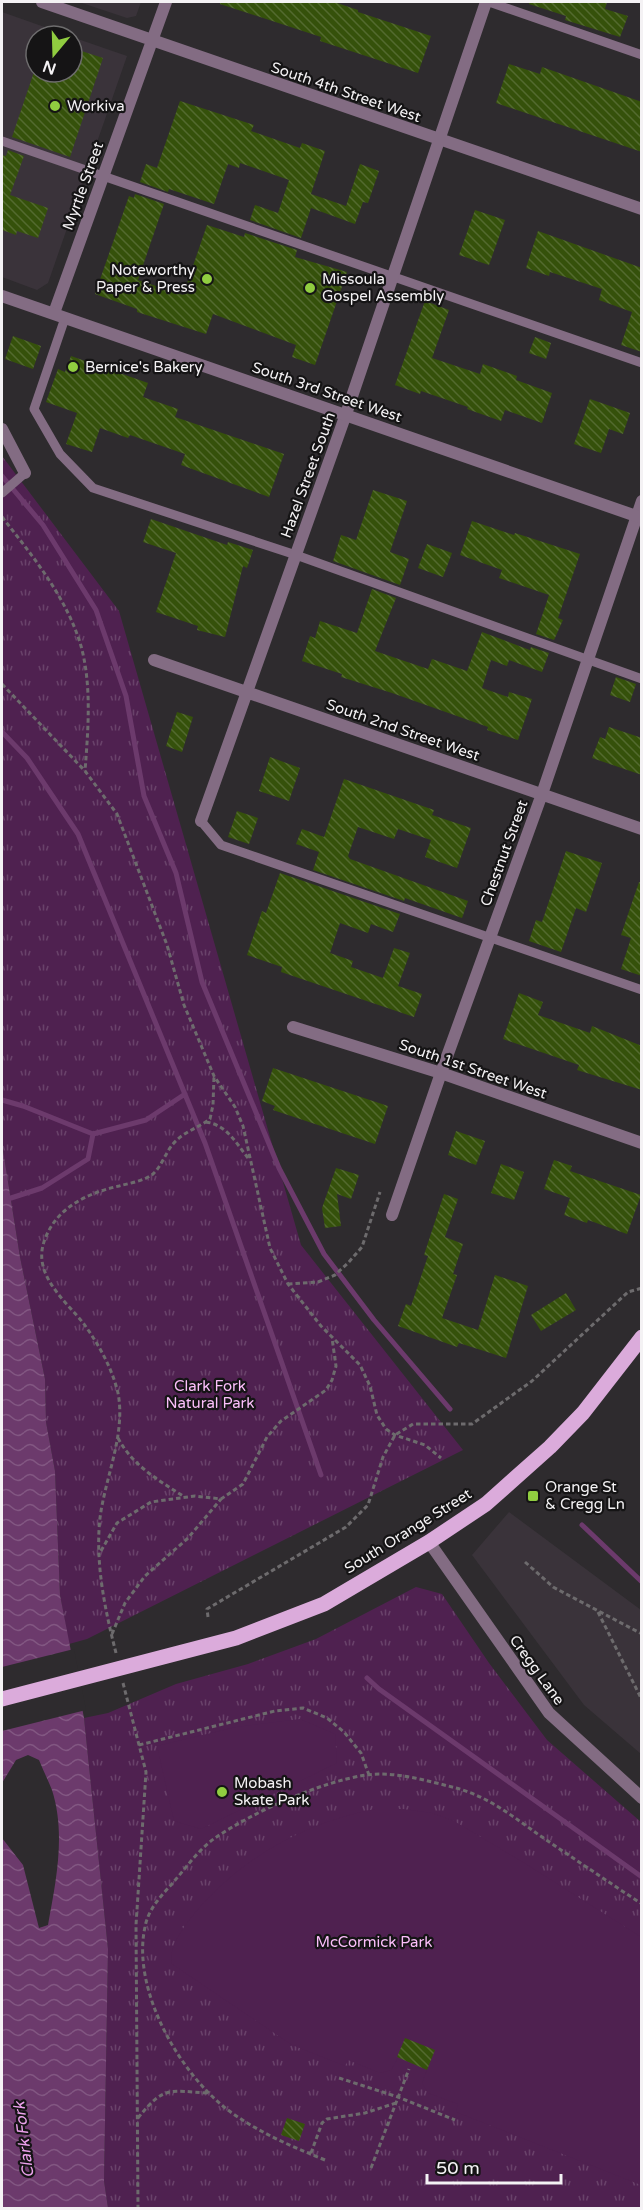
<svg xmlns="http://www.w3.org/2000/svg" width="643" height="2210" font-family="'Varela Round',sans-serif">
<style>
.built{fill:#3a333a}
.park{fill:url(#park-tufts)}
.pitch{fill:#4f2150}
.water{fill:url(#water-waves)}
.pier{fill:#2e2b2e}
.lines{fill:none;stroke-linecap:round;stroke-linejoin:round}
.stream{stroke:#6c3a6c;stroke-width:5}
.building{fill:url(#building-back-hatch)}
.path{stroke:#6d6b6d;stroke-width:3;stroke-dasharray:4.5 3;stroke-linecap:butt}
.service{stroke:#836c83;stroke-width:9}
.minor{stroke:#836c83;stroke-width:12}
.tertiary{stroke:#836c83;stroke-width:12}
.primary{stroke:#dbabdb;stroke-width:15}
.poi-dot{fill:#90cd40;stroke:#151415;stroke-width:2}
.labels{text-anchor:middle;stroke-width:4.5;stroke-linejoin:round;paint-order:stroke}
.street-label{font-size:15px;fill:#f4f2f4;stroke:#151415}
.poi-label{font-size:15px;fill:#f4f2f4;stroke:#151415;text-anchor:start}
.park-label{font-size:15px;fill:#fcbffb;stroke:#151415}
.water-label{font-size:16px;font-style:italic;fill:#eca2ec;stroke:#151415}
</style>
<defs>
<pattern id="park-tufts" width="24" height="20" patternUnits="userSpaceOnUse" patternTransform="scale(1.5)"><rect width="24" height="20" fill="#4f2150"/><path d="M3 7l-1-3M5 7V3M7 7l1-3M15 17l-1-3M17 17v-4M19 17l1-3" fill="none" stroke="#69426a"/></pattern>
<pattern id="water-waves" width="16" height="10" patternUnits="userSpaceOnUse" patternTransform="scale(1.5)"><rect width="16" height="10" fill="#6c3a6c"/><path d="M0 5q4-4 8 0t8 0" fill="none" stroke="#825782"/></pattern>
<pattern id="building-back-hatch" width="6" height="6" patternUnits="userSpaceOnUse" patternTransform="scale(1.5)"><rect width="6" height="6" fill="#35510b"/><path d="M-1 5l2 2M0 0l6 6M5-1l2 2" fill="none" stroke="#536a2f"/></pattern>
</defs>
<rect width="100%" height="100%" fill="#2e2b2e"/>
<path class="built" d="M79 2H141L136 16 127 18Z
M2 12 70 36H36V72H72V37L127 56 48 283 37 290 2 277Z
M509 1512 641 1610V1754L584 1705 472 1555Z"/>
<path class="park" d="M2 456 119 611 301 1245 463 1450 87 1639 69 1644 60 1595 55 1471 46 1422 45 1379 20 1257 2 1144Z
M416 1587 442 1594 489 1663 547 1740 641 1822V2208H108L104 2181 108 1949 84 1718 108 1713 176 1684 248 1664 316 1639Z"/>
<path class="pitch" d="M300 1719 335 1734 337 1763 201 1829 174 1821 157 1746 236 1727Z
M375 1809H403L432 1813 454 1821 526 1864 641 1937V2185L456 2112 458 2104 428 2093 422 2083 435 2049 405 2038 397 2057 398 2058 391 2070 380 2073 348 2060 345 2066 292 2045 172 1964C168 1949 181 1931 190 1919 236 1861 302 1823 375 1809Z"/>
<path class="water" d="M2 1144 20 1257 45 1379 46 1422 55 1471 60 1595 84 1718 108 1949 104 2181 108 2208H2V1838L23 1865 39 1928 48 1925C56 1881 66 1834 52 1790 48 1780 43 1770 39 1760L28 1755 16 1760 2 1783Z"/>
<path class="pier" d="M74 1649 86 1710 2 1731V1667Z"/>
<g class="lines">
<path class="stream" d="M2 476 43 525 96 610 126 696 144 796 176 873 202 982 279 1168 324 1254 374 1320 450 1409
M2 732 27 758 78 834 205 1143 321 1475
M2 1100 23 1106 93 1134 146 1120 185 1094
M11 1198 42 1188 88 1159 93 1134
M582 1525 642 1582
M367 1678 379 1689 642 1877"/>
</g>
<path class="building" d="M220 2H334L358 10V12L431 36 418 73 320 41 321 37 220 4Z
M529 2H607L605 9 628 16 620 37 565 20 566 16 529 4Z
M72 48 103 58 70 157 12 137 34 72H72Z
M509 64 540 74 542 67 642 102V152L496 103Z
M180 101 254 125 251 131 300 148 302 143 325 151 311 194 346 206 360 164 379 171 368 203 363 202 355 224 311 208 301 238 250 220 255 205 278 213 289 180 240 163 239 168 228 164 214 204 169 189 168 192 140 182 146 164 157 168Z
M8 150 24 156 10 195 48 208 38 238 17 231 16 235 2 230V155L6 156Z
M135 194 164 204 138 280 183 295 207 225 244 237 245 233 297 250 295 257 347 272 315 365 292 357 296 345 213 314 206 334 137 312V309L95 294 129 196 134 198Z
M475 210 505 220 489 265 459 255Z
M538 231 642 268V352L621 345 632 312 599 300 602 289 550 272 549 276 526 268Z
M425 301 449 310 432 358 480 374 483 364 517 376 516 380 552 393 542 423 505 410 501 421 467 409 468 407 421 391 420 394 395 385Z
M13 336 41 346 33 369 5 359Z
M535 337 551 343 546 359 529 353Z
M71 356 148 383 143 397 178 409 175 417 284 454 269 497 181 465 185 454 130 435 128 438 100 428 92 452 66 444 77 413 46 402 58 369 65 372Z
M590 399 630 413 623 434 609 429 601 453 574 444Z
M373 490 407 501 390 552 409 559 400 585 333 561 341 535 356 540Z
M151 519 227 545 228 542 253 550 247 568 243 566 225 637 197 630 198 626 156 612 176 553 143 542Z
M472 521 514 535 515 533 580 554 558 618 563 620 554 640 536 634 549 595 499 578 502 570 460 555Z
M427 544 452 553 443 577 418 568Z
M372 589 396 598 375 651 428 669 432 659 467 671 482 632 527 649 530 650 531 647 549 653 542 672 509 660 507 666 491 660 482 688 508 697 509 692 532 699 518 740 487 730 488 727 392 693 341 677 342 674 302 661 310 636 315 638 320 621 357 633Z
M616 677 636 684 630 702 610 695Z
M177 712 193 717 182 752 166 746Z
M609 727 642 738V775L592 758 600 737 605 739Z
M270 757 300 768 289 801 259 791Z
M344 779 434 810 432 815 471 828 457 868 425 857 431 840 398 829 394 839 358 827 348 856 350 859 468 901 462 918 405 898 404 901 313 870 319 852 296 844 302 829 324 837Z
M237 811 258 818 249 844 228 837Z
M566 851 602 863 586 912 576 908 561 952 529 941 536 920 542 922Z
M280 873 400 914 393 932 371 924 368 933 340 923 330 953 353 961 351 967 383 978 394 948 410 953 398 986 422 994 414 1017 281 972 282 967 247 955 262 911 266 913Z
M639 882 642 883V976L621 969 631 938 621 935Z
M519 993 543 1002 538 1015 590 1033 592 1026 642 1046V1090L577 1070 579 1065 503 1039Z
M273 1068 388 1106 375 1144 273 1110 275 1106 262 1101Z
M456 1131 485 1141 476 1165 448 1155Z
M554 1160 572 1166 570 1171 641 1195 627 1234 588 1220 587 1223 564 1215 570 1198 544 1189Z
M501 1164 524 1172 514 1200 491 1193Z
M336 1168 359 1175 351 1199 337 1194 341 1226 325 1228 322 1208Z
M444 1194 458 1199 445 1237 463 1244 453 1274 457 1275 442 1318 478 1330 495 1275 528 1286 506 1358 459 1343 457 1347 398 1326 406 1304 411 1306 428 1256 424 1255Z
M566 1293 576 1310 541 1331 531 1315Z
M405 2038 435 2050 427 2070 397 2057Z
M287 2118 305 2124 299 2141 281 2135Z"/>
<g class="lines">
<path class="path" d="M2 517C32 555 67 598 81 646 92 686 88 731 85 771
M2 684 85 771 117 814 167 945 184 1005 214 1076 235 1107 243 1126 270 1248 288 1284 321 1326 360 1365 370 1386 377 1415 386 1429 395 1435 425 1445 441 1458
M206 1122C227 1125 236 1143 248 1158
M288 1284 318 1282 335 1275 348 1263 362 1247 380 1192
M118 1438C132 1465 158 1480 183 1496
M101 1551 117 1523 151 1502 195 1496 221 1499 243 1484 267 1437 281 1421 326 1390 332 1380 336 1366 332 1338
M525 1562 553 1587 642 1634
M598 1612 642 1700
M208 1617 207 1609 346 1527 368 1505 383 1457 395 1435 413 1424H472L532 1381 628 1292 642 1288
M112 1634 125 1603 145 1576 188 1538 221 1499
M116 1653C105 1610 95 1563 100 1518 105 1478 126 1434 118 1393 112 1368 99 1345 84 1324 65 1300 31 1274 45 1239 57 1207 88 1193 119 1186 130 1183 144 1181 153 1174 161 1167 166 1152 173 1144 183 1132 198 1128 210 1119L213 1105 214 1076
M123 1683 146 1772 136 1925 138 2208
M139 1745 275 1711 303 1708 327 1718 344 1732 361 1753 369 1775
M339 2078 398 2097 455 2120
M138 2118C164 2085 170 2091 208 2093
M311 2153 322 2123 327 2119 365 2113 396 2103
M325 2160C291 2146 262 2134 232 2113 181 2077 131 1990 145 1927 148 1910 160 1897 171 1885 185 1869 198 1850 215 1838 253 1812 320 1782 366 1775 395 1771 428 1781 456 1788 487 1796 514 1817 539 1835 573 1858 607 1881 642 1904
M371 2168 409 2069"/>
<path class="service" d="M489 2 642 55
M2 141 642 363
M65 318 34 409 60 454 93 488 296 555 642 679
M2 493 25 473
M201 821 221 845 642 990"/>
<path class="minor" d="M42 2 642 209
M54 313 166 2
M2 429 25 473
M154 660 642 829
M201 821 346 414 486 2
M293 1027 441 1073 642 1143
M392 1215 441 1073 542 794 642 501"/>
<path class="tertiary" d="M2 296 642 518
M429 1542 549 1713 642 1798"/>
<path class="primary" d="M2 1699 236 1638 324 1604 429 1542 486 1504 550 1447 583 1413 642 1337"/>
</g>
<g class="poi-dot">
<circle cx="55" cy="106" r="6"/>
<circle cx="207" cy="279" r="6"/>
<circle cx="310" cy="288" r="6"/>
<circle cx="73" cy="367" r="6"/>
<rect x="527" y="1490" width="12" height="12" rx="3"/>
<circle cx="222" cy="1792" r="6"/>
</g>
<g class="labels">
<g class="street-label">
<text transform="translate(346 92) rotate(19)" y="5">South 4th Street West</text>
<text transform="translate(83 186) rotate(-70)" y="5">Myrtle Street</text>
<text transform="translate(327 392) rotate(19)" y="5">South 3rd Street West</text>
<text transform="translate(308 475) rotate(-70)" y="5">Hazel Street South</text>
<text transform="translate(403 730) rotate(19)" y="5">South 2nd Street West</text>
<text transform="translate(504 853) rotate(-70)" y="5">Chestnut Street</text>
<text transform="translate(473 1069) rotate(19)" y="5">South 1st Street West</text>
<text transform="translate(408 1531) rotate(-32)" y="5">South Orange Street</text>
<text transform="translate(537 1670) rotate(54)" y="5">Cregg Lane</text>
</g>
<g class="poi-label">
<text x="67" y="111">Workiva</text>
<text x="195" y="275" text-anchor="end">Noteworthy<tspan x="195" dy="17">Paper &amp; Press</tspan></text>
<text x="322" y="284">Missoula<tspan x="322" dy="17">Gospel Assembly</tspan></text>
<text x="85" y="372">Bernice's Bakery</text>
<text x="545" y="1492">Orange St<tspan x="545" dy="17">&amp; Cregg Ln</tspan></text>
<text x="234" y="1788">Mobash<tspan x="234" dy="17">Skate Park</tspan></text>
</g>
<g class="park-label">
<text x="210" y="1391">Clark Fork<tspan x="210" dy="17">Natural Park</tspan></text>
<text x="374" y="1947">McCormick Park</text>
</g>
<g class="water-label">
<text transform="translate(23 2140) rotate(-97)" y="6">Clark Fork</text>
</g>
</g>
<rect width="643" height="2210" fill="none" stroke="#f4f2f4" stroke-width="6"/>
<g transform="translate(54 54) rotate(199)"><circle r="28" fill="#151415" stroke="#6e6d6e" stroke-width="1.5"/>
<path d="M0-4.5L10 22L0 15L-10 22Z" fill="#90cd40"/>
<text y="-9" font-size="16" font-weight="bold" text-anchor="middle" fill="#f4f2f4">N</text>
</g>
<path d="M427 2174v9h134v-9" fill="none" stroke="#f4f2f4" stroke-width="3"/>
<text x="436" y="2174" font-size="18" fill="#f4f2f4" stroke="#151415" stroke-width="4.5" paint-order="stroke">50 m</text>
</svg>
